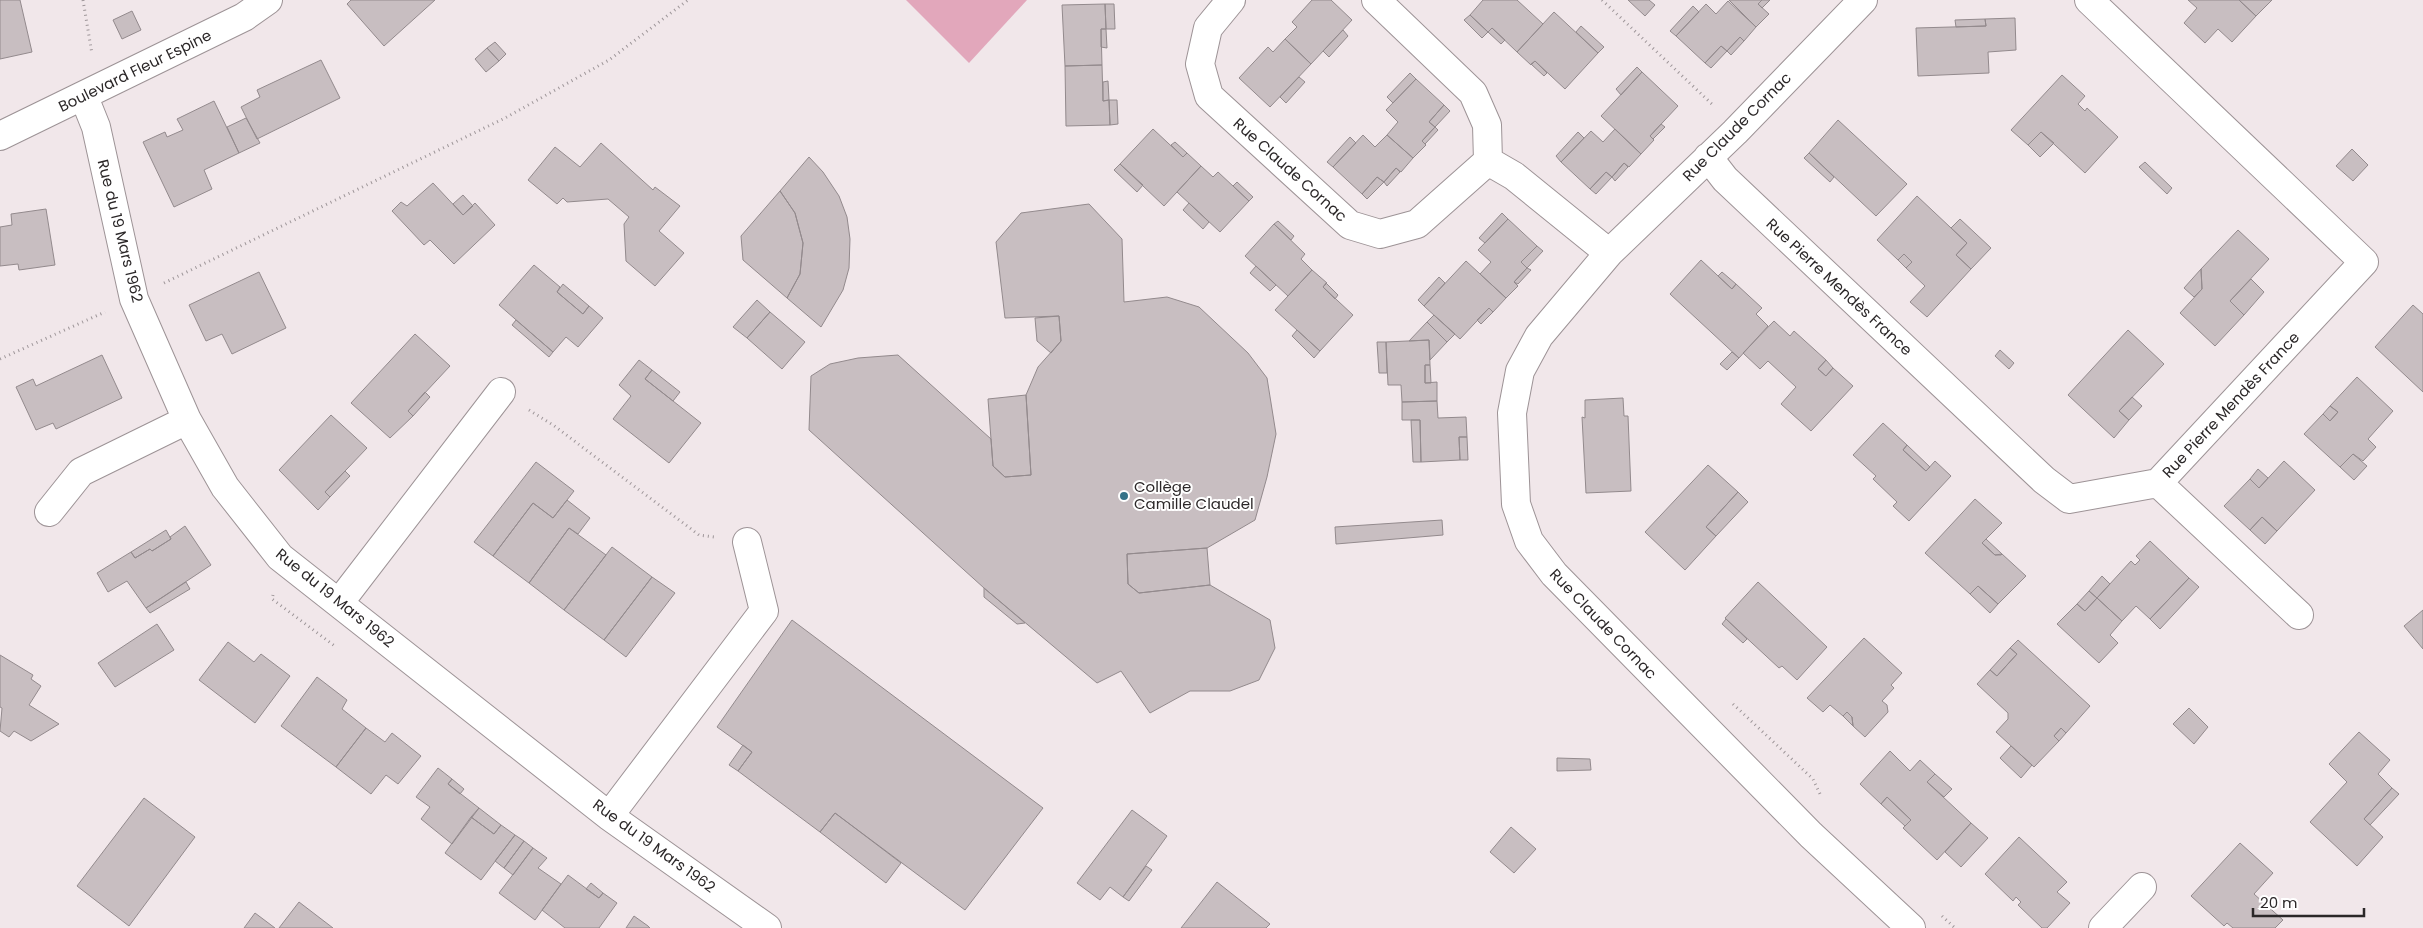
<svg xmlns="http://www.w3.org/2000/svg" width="2423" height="928" font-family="Poppins,sans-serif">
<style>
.garden{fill:#e2a7bb}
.building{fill:#c8bec1;stroke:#938a8d}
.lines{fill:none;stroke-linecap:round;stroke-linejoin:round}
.minor-casing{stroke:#9d9396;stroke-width:30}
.path{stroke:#9e9699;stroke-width:3;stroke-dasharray:1 4;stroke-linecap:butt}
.minor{stroke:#fff;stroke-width:28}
.poi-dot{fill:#357288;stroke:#fff;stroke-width:2}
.labels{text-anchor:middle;stroke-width:4;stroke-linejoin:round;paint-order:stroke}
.street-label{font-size:15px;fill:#2b2728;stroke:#fff}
.poi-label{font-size:15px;fill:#2b2728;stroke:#fff;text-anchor:start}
</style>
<rect width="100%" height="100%" fill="#f1e7ea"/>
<path class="garden" d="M906 0H1027L969 63Z"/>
<path class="building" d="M0 0H20L32 52 0 59Z
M351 0H435L384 46 347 4Z
M1312 0H1331L1352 20 1311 64 1285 39 1297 27 1292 22Z
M1483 0H1517L1543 24 1517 52 1492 28 1488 32 1470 15Z
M1628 0H1649L1655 5 1645 16Z
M1729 0H1762L1758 4 1769 14 1756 27Z
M1762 0H1770L1762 8 1758 4Z
M2188 0H2239L2256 16 2232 42 2218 29 2205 43 2184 23 2197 8Z
M2239 0H2272L2256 16Z
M1728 1 1756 27 1744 41 1740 37 1727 51 1721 46 1705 63 1676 36 1706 4 1716 14Z
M1105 4 1106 29H1101L1102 65 1065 66 1062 5Z
M1105 4H1114L1115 29H1106Z
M1693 6 1699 12 1676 36 1670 31Z
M132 11 141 30 122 39 113 20Z
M1554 12 1598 53 1565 89 1535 61 1531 65 1517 52Z
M1470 15 1488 32 1482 38 1464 20Z
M2015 18 2016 50 1988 52 1989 73 1918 76 1916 28 1986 26 1985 19Z
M1985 19 1986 26 1956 27 1955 20Z
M1581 26 1604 47 1598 53 1576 32Z
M1492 28 1505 40 1501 44 1488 32Z
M1101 29H1106L1107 48 1101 47Z
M1343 30 1348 36 1329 57 1323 51Z
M1740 37 1744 41 1731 55 1727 51Z
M1285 39 1311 64 1270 107 1239 78 1268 47 1273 52Z
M495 42 506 54 499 61 487 48Z
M1721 46 1727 51 1711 68 1705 63Z
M487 48 499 61 486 72 475 59Z
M321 60 340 98 257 139 241 107 260 97 257 90Z
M1535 61 1547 73 1544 76 1531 64Z
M1102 65 1103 101 1109 100 1110 125 1066 126 1065 66Z
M1637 67 1642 72 1621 95 1616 89Z
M1642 72 1678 106 1650 136 1654 140 1641 154 1601 116Z
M1410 73 1416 79 1393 103 1387 97Z
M2062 75 2085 96 2078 104 2085 111 2087 108 2118 137 2085 173 2041 132 2028 145 2011 130Z
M1299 77 1305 82 1286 103 1280 97Z
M1416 79 1444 105 1429 122 1435 127 1422 141 1426 145 1413 158 1387 135 1398 122 1386 110Z
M1108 81 1109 100 1103 101V82Z
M1109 100H1117L1118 124 1110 125Z
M214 101 239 153 204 170 212 189 174 207 143 142 165 132 167 137 183 130 177 119Z
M1444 105 1450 111 1435 127 1429 122Z
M246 118 260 143 239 153 227 127Z
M1838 120 1907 184 1876 216 1809 153Z
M1661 124 1665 127 1653 139 1650 136Z
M1435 127 1438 130 1425 144 1422 141Z
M1153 129 1183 157 1187 153 1201 166 1164 206 1120 164Z
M1615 129 1641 154 1629 167 1624 163 1612 177 1606 172 1590 189 1561 162 1591 131 1603 142Z
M1578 132 1584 138 1561 162 1556 156Z
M2041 132 2054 143 2040 157 2028 145Z
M1363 135 1375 147 1387 135 1413 158 1401 172 1396 168 1384 182 1377 177 1362 194 1333 167Z
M1350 137 1356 143 1333 167 1327 162Z
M1175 142 1187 153 1183 157 1171 145Z
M601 143 653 190 655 187 680 206 659 231 684 253 655 286 626 261 624 224 629 217 608 199 567 202 563 198 557 204 528 180 555 147 580 167Z
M2352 149 2368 165 2353 181 2336 166Z
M1809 153 1834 177 1830 182 1804 158Z
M809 157 823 172 839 196 847 217 850 239 849 268 843 290 821 327 787 298 800 274 803 243 795 213 780 191Z
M2145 162 2172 188 2167 194 2139 167Z
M1624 163 1628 167 1615 181 1612 177Z
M1120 164 1143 185 1137 192 1114 170Z
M1201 166 1213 177 1218 172 1249 201 1220 232 1177 192Z
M1396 168 1400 172 1387 186 1384 182Z
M1606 172 1612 177 1596 194 1590 189Z
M1377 177 1384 182 1367 199 1362 194Z
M1237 182 1253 197 1249 201 1233 186Z
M433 183 463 215 475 203 495 225 454 264 430 240 424 245 392 211 401 202 407 206Z
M780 191 795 213 803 243 800 274 787 298 743 260 741 236Z
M463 195 473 206 463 215 453 204Z
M1917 196 1967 243 1956 255 1971 269 1927 317 1910 302 1925 286 1906 268 1912 262 1904 254 1898 260 1877 240Z
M1189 203 1209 222 1203 229 1183 210Z
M1089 204 1122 239 1124 302 1167 297 1199 307 1248 353 1267 378 1276 434 1267 477 1255 520 1207 548 1127 554 1128 584 1139 593 1210 585 1270 620 1275 648 1259 680 1230 691H1190L1150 713 1121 671 1097 683 984 588 809 430 811 376 830 364 858 358 898 355 991 439 993 466 1005 477 1031 475 1026 395 1038 367 1061 341 1059 316 1005 318 996 242 1021 213Z
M46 209 55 265 19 270 18 264 0 266V227L12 225 11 214Z
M1502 213 1508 219 1485 243 1479 238Z
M1508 219 1537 246 1521 262 1527 268 1514 282 1518 286 1506 298 1480 274 1491 262 1478 250Z
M1960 219 1991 248 1971 269 1956 255 1967 243 1951 228Z
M1278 221 1294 236 1291 240 1274 224Z
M1274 224 1305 254 1301 259 1312 270 1288 296 1245 256Z
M2238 230 2269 259 2230 301 2244 315 2215 346 2180 313 2202 289 2201 269Z
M1537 246 1543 251 1527 268 1521 262Z
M1904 254 1912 262 1906 268 1898 260Z
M1701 260 1732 289 1736 284 1762 308 1756 314 1768 326 1739 358 1670 294Z
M1466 261 1506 298 1493 312 1489 308 1460 339 1424 306Z
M534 265 560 287 557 292 583 314 589 306 603 318 578 347 566 337 553 352 499 305Z
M1256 266 1276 285 1270 291 1250 273Z
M1527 268 1531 270 1518 284 1514 282Z
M2201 269 2202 289 2194 297 2184 288Z
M1312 270 1327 283 1323 287 1353 315 1320 351 1275 310Z
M259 272 286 328 232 354 222 334 206 341 189 305Z
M1722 272 1736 284 1732 289 1718 276Z
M1439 277 1445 283 1424 306 1418 300Z
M2251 279 2264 292 2244 315 2230 301Z
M1326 283 1338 295 1335 299 1323 287Z
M563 284 589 306 583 314 557 292Z
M757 300 770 312 747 338 733 327Z
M2413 305 2423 314V392L2375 347Z
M1489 308 1493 312 1481 324 1477 320Z
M770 312 805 342 782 369 747 338Z
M1434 315 1455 334 1447 342 1427 322Z
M1059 316 1061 341 1051 353 1037 341 1035 318Z
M516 320 553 352 549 357 512 325Z
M1774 321 1790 336 1794 331 1826 360 1818 369 1826 376 1833 368 1853 386 1811 431 1781 404 1796 387 1768 361 1760 369 1743 353Z
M1427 322 1447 342 1430 360 1429 340 1409 341Z
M1297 330 1320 351 1314 358 1292 336Z
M2128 330 2164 364 2119 411 2129 420 2114 438 2068 395Z
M415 334 450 366 408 411 413 416 390 438 351 403Z
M1429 340 1430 365H1425V383L1437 382V401L1402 402 1401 385H1388L1386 342Z
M1377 342H1386L1387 373H1379Z
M2000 350 2014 363 2009 369 1995 356Z
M1732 352 1739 358 1727 370 1720 364Z
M102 355 122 398 56 429 53 423 36 430 16 387 33 379 36 386Z
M639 360 652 370 645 379 701 423 669 463 613 419 631 396 619 385Z
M1826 360 1833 368 1826 376 1818 369Z
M1425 365H1430L1431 383H1425Z
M652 370 680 392 673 401 645 379Z
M2357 377 2393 411 2368 439 2376 447 2363 461 2353 454 2340 467 2304 434 2323 414 2330 421 2338 412 2330 406Z
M425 392 430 397 413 416 408 411Z
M1026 395 1031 475 1005 477 993 466 988 399Z
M2132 397 2142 406 2129 420 2119 411Z
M1623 398 1624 416H1628L1631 491 1586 493 1582 417 1585 418V400Z
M1437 401 1438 418 1466 417 1467 437H1459L1460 460 1421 462 1420 420H1402V402Z
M2330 406 2338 412 2330 421 2323 414Z
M331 415 367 448 325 492 330 497 318 510 279 470Z
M1411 420H1420L1421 462H1413Z
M1883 423 1907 445 1903 450 1926 471 1935 461 1951 476 1909 521 1893 506 1897 502 1873 479 1876 476 1853 455Z
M1459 437H1467L1468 460H1460Z
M1907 445 1930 467 1926 471 1903 450Z
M2353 454 2367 466 2354 480 2340 467Z
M2284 461 2315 490 2277 531 2262 517 2250 530 2224 506 2250 479 2259 488Z
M536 462 574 491 553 518 533 503 493 556 474 542Z
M1708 465 1738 492 1706 527 1716 536 1685 570 1645 532Z
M2258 469 2268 478 2259 488 2250 479Z
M345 471 350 476 330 497 325 492Z
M1738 492 1748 502 1716 536 1706 527Z
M1975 499 2002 523 1982 543 1995 555 2002 554 2026 576 1998 604 1978 586 1970 594 1925 553Z
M567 500 590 518 578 534 569 528 529 583 493 556 533 503 553 518Z
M2262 517 2277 531 2265 544 2250 530Z
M1442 520 1443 535 1336 544 1335 527Z
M185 526 211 565 146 608 127 581 108 592 97 573 131 552 135 558 150 549 152 551 171 539 170 537Z
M569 528 606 555 564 610 529 583Z
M166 530 171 539 152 551 150 549 135 558 131 552Z
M1986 539 2002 554 2001 555H1995L1982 543Z
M2150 541 2189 578 2150 619 2136 606 2122 621 2097 598 2131 561 2135 565 2140 560 2136 556Z
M612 547 652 577 604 640 564 610Z
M1207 548 1210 585 1139 593 1128 584 1127 554Z
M2102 576 2110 584 2097 598 2089 591Z
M652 577 675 593 626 657 604 640Z
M2189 578 2199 587 2160 629 2150 619Z
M186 582 190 589 150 613 146 608Z
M1758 582 1827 647 1797 680 1782 666 1779 668 1725 618Z
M1978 586 1998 604 1990 613 1970 594Z
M984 588 1025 623 1017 624 984 597Z
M2089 591 2097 598 2085 611 2077 604Z
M2097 598 2122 621 2110 635 2118 643 2099 663 2057 624 2077 604 2085 611Z
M2423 610V649L2404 626Z
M1726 619 1747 639 1743 643 1722 624Z
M792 620 1043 808 965 910 835 813 820 832 738 771 752 752 717 727Z
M157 624 174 650 115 687 98 663Z
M1864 638 1902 673 1891 685 1894 688 1882 701 1887 705 1888 712 1865 737 1853 726 1852 717 1847 712 1843 716 1830 705 1823 712 1807 698Z
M2018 640 2090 706 2066 733 2061 728 2054 736 2059 741 2034 767 1996 732 2008 719V713L1977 684 1990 670 1997 676 2017 654 2010 648Z
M228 642 254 662 261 654 290 676 255 723 199 680Z
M2010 648 2017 654 1997 676 1990 670Z
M0 655 33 675 31 679 41 686 29 705 59 724 31 741 14 731 9 737 0 731 2 708 0 707Z
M317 677 347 700 342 709 366 728 336 767 281 726Z
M2189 708 2208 727 2194 744 2173 724Z
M1847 712 1852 717 1853 726 1843 716Z
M366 728 385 742 392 733 421 756 398 784 386 775 371 794 336 767Z
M2061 728 2066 733 2059 741 2054 736Z
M2359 732 2390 760 2378 774 2392 788 2364 819 2383 837 2357 866 2310 822 2347 782 2329 764Z
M743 745 752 752 738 771 729 765Z
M2011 746 2032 765 2021 778 2000 758Z
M1890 751 1910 771 1920 760 1935 774 1927 782 1971 823 1937 860 1903 828 1911 820 1887 797 1881 804 1860 784Z
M1557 758 1590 759 1591 770 1557 771Z
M438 768 452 779 448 784 479 808 452 844 421 819 430 807 416 797Z
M1935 774 1952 789 1944 797 1927 782Z
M452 779 464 789 460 794 448 784Z
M2392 788 2399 794 2370 825 2364 819Z
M1887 797 1911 820 1905 826 1881 804Z
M144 798 195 837 129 926 77 886Z
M479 808 501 825 494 834 471 817Z
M1132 810 1167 836 1123 897 1110 887 1100 900 1077 883Z
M835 813 901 863 886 883 820 832Z
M471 817 494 834 501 825 515 835 481 880 445 853Z
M1971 823 1988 838 1961 867 1945 852Z
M1511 827 1536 849 1514 873 1490 852Z
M515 835 524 841 504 868 495 861Z
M2019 837 2067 882 2057 892 2070 903 2047 928H2042L2018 905 2021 902 2016 897 2013 901 1985 874Z
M524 841 533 848 513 875 504 868Z
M2240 843 2273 873 2254 894 2283 920 2275 928H2233L2227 923 2224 926 2191 896Z
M533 848 547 858 538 868 561 884 535 920 499 893Z
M1146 866 1152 870 1129 901 1123 897Z
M568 875 599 898 603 893 617 903 599 928H565L542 910Z
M1217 882 1270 924 1266 928H1181Z
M591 883 603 893 599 898 586 889Z
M299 902 333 928H279Z
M255 913 275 928H244Z
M634 916 648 926 650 928H626Z"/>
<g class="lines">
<g class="minor-casing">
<path id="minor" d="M1231 0 1208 28 1200 64 1209 96 1350 225 1380 234 1417 224 1488 161
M1376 0 1473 93 1487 125 1488 161
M1863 0 1735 132 1609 253 1539 336 1520 371 1512 413 1516 504 1529 541 1554 574 1811 835 1911 928
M84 97 96 127 134 299 187 420 225 487 280 557 609 816 767 928
M0 136 244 17 268 0
M1708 157 1725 179 2044 480 2069 499 2158 483 2364 262 2089 0
M1488 161 1514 176 1609 253
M2158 483 2299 615
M49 512 81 472 187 420
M339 603 501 392
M609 816 764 611 747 542
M2103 928 2142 887"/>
</g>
<path class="path" d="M83 0 92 54
M1602 0 1714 106
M164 283 505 118 609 60 688 0
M0 359 105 312
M529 410 553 425 699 535 714 537
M273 595 272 599 336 647
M1733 704 1813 779 1821 796
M1942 916 1955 928"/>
<use href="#minor" class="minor"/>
</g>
<circle class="poi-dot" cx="1124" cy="496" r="5"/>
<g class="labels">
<g class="street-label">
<text transform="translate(135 71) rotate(-26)" y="5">Boulevard Fleur Espine</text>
<text transform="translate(1737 127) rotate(-45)" y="5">Rue Claude Cornac</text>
<text transform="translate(1290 170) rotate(42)" y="5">Rue Claude Cornac</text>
<text transform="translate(120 231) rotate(76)" y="5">Rue du 19 Mars 1962</text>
<text transform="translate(1839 287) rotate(43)" y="5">Rue Pierre Mendès France</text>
<text transform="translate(2231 405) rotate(-47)" y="5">Rue Pierre Mendès France</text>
<text transform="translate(335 598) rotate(39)" y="5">Rue du 19 Mars 1962</text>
<text transform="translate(1603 624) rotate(46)" y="5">Rue Claude Cornac</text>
<text transform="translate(654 846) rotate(36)" y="5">Rue du 19 Mars 1962</text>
</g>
<g class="poi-label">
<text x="1134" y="492">Collège<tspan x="1134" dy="17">Camille Claudel</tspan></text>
</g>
</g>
<path d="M2253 908v8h111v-8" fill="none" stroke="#2b2728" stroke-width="2.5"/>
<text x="2260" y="908" font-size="15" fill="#2b2728" stroke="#ffffff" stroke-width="4" paint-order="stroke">20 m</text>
</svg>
